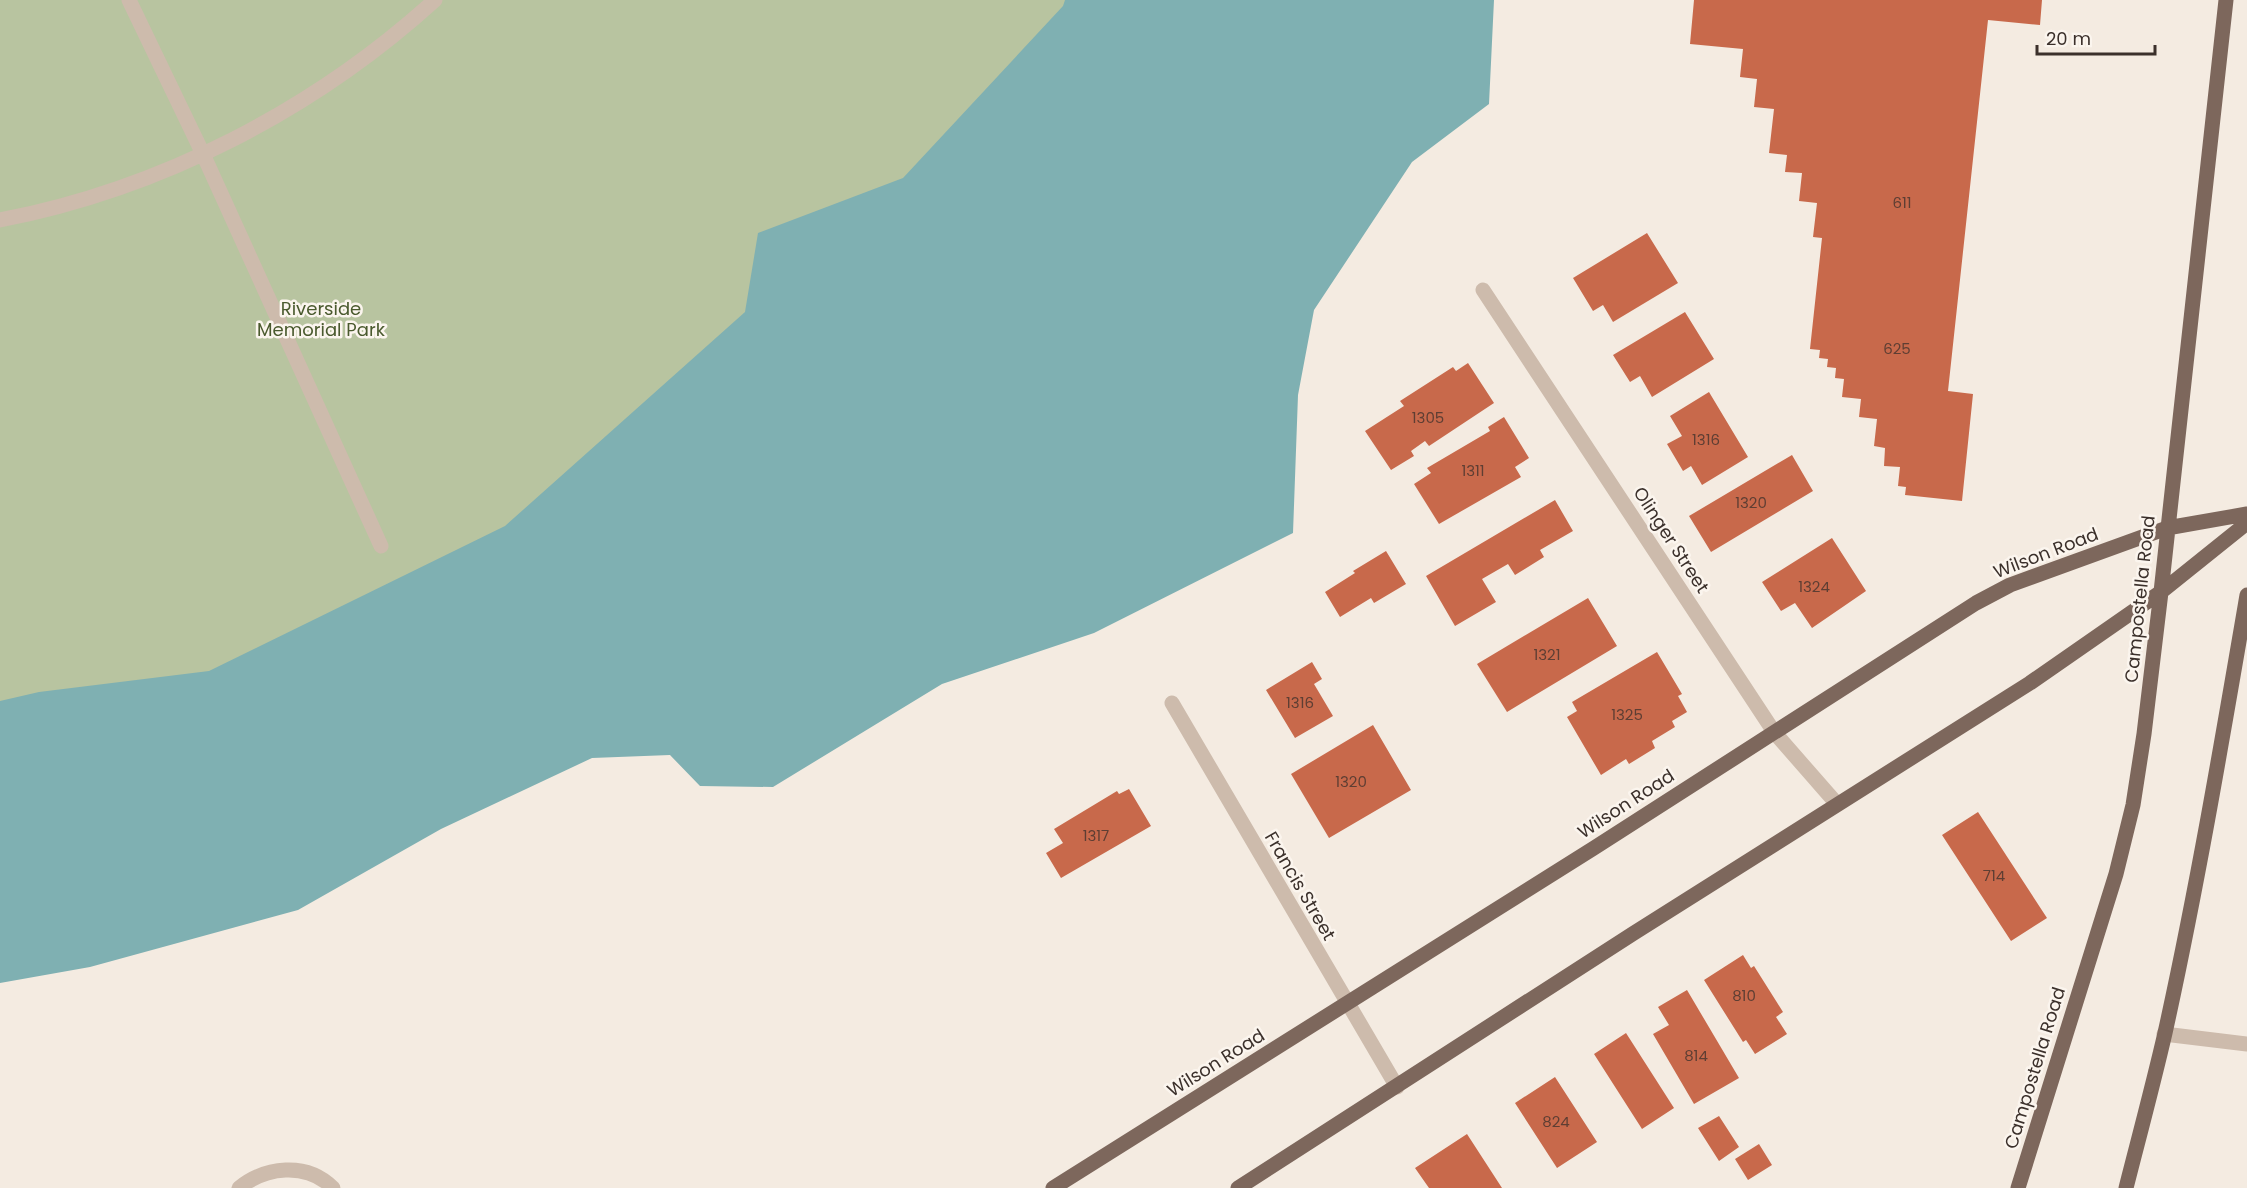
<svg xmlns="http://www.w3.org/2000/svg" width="2247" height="1188" font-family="Poppins,sans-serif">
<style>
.green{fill:#b8c4a0}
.water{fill:#7fb0b2}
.building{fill:#c8694b}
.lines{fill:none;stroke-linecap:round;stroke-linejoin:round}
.service{stroke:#cdbbac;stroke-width:15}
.minor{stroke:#cdbbac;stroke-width:15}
.primary{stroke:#7d675c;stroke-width:15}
.labels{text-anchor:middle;stroke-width:5;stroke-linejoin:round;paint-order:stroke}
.number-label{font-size:15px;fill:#5e3e33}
.park-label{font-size:18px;fill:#4a5a2e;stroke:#fbf5ee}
.street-label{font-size:18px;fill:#3b302b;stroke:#fbf5ee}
</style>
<rect width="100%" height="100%" fill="#f4ebe1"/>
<path class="green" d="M0 0H1103L590 536 0 747Z"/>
<path class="water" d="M1065 0H1494L1489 104 1412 162 1314 310 1298 395 1293 533 1094 633 942 684 773 787 700 786 670 755 592 758 441 829 298 910 90 967 0 983V701L39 692 209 671 505 526 745 312 758 233 903 178 1063 6Z"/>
<path class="building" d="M1694 0H2042L2040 25 1988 20 1948 391 1973 394 1962 501 1905 495 1906 487 1898 486 1900 467 1884 466 1885 448 1874 446 1877 419 1859 417 1861 399 1842 397 1844 379 1835 378 1836 368 1827 367 1828 359 1819 358 1820 350 1810 349 1822 238 1813 237 1817 203 1799 201 1802 173 1785 172 1787 155 1769 153 1774 109 1754 107 1757 79 1740 77 1743 49 1690 44Z
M1647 233 1678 283 1613 322 1603 305 1593 311 1573 278Z
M1685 312 1714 359 1652 397 1640 376 1630 382 1613 355Z
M1468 363 1494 403 1429 446 1425 441 1411 451 1414 456 1391 470 1365 431 1404 406 1400 401 1453 367 1456 371Z
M1709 392 1748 457 1702 485 1691 466 1683 471 1667 444 1682 436 1670 416Z
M1504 417 1529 458 1515 467 1521 477 1439 524 1414 484 1431 473 1427 468 1490 431 1488 427Z
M1792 455 1813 491 1711 552 1689 516Z
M1555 500 1573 531 1540 550 1544 557 1515 575 1508 564 1482 579 1496 602 1455 626 1426 576Z
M1832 538 1866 591 1812 628 1795 603 1781 611 1762 582Z
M1386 551 1406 584 1374 603 1371 598 1340 617 1325 592 1355 573 1353 571Z
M1588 598 1617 646 1507 712 1477 664Z
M1657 652 1682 694 1678 696 1687 712 1672 721 1675 727 1652 741 1655 748 1629 764 1626 759 1601 775 1567 717 1577 711 1572 702Z
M1312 662 1322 679 1314 684 1333 716 1295 738 1266 690Z
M1373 725 1411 790 1329 838 1291 774Z
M1129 789 1151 826 1061 878 1046 853 1063 843 1054 829 1117 791 1119 794Z
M1978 812 2047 918 2011 941 1942 835Z
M1743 955 1751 968 1754 966 1783 1012 1776 1017 1787 1034 1755 1054 1746 1040 1743 1042 1704 980Z
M1687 990 1739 1078 1694 1104 1653 1034 1669 1025 1658 1007Z
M1626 1033 1674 1108 1642 1129 1594 1054Z
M1555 1077 1597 1142 1557 1168 1515 1103Z
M1719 1116 1739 1147 1719 1161 1698 1128Z
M1467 1134 1502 1188H1429L1415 1168Z
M1759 1144 1772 1165 1748 1180 1735 1159Z"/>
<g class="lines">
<path class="service" d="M129 0 203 154 381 546
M0 220C161 189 314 110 435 0
M239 1188C265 1167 306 1161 333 1188"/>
<path class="minor" d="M1483 290 1774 732 1837 804
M1172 703 1397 1087
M2164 1034 2247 1044"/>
<path class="primary" d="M1053 1188 1594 848 1976 603 2010 585 2167 528 2247 514
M1238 1188 1634 933 2030 683 2161 592 2247 523
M2018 1188 2116 874 2133 805 2144 734 2161 592 2226 0
M2126 1188C2139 1137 2153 1085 2165 1033 2197 888 2222 741 2247 595"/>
</g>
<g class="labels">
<g class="number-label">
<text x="1902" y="208">611</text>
<text x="1897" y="354">625</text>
<text x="1428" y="423">1305</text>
<text x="1706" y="445">1316</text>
<text x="1473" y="476">1311</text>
<text x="1751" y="508">1320</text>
<text x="1814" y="592">1324</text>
<text x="1547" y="660">1321</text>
<text x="1300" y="708">1316</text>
<text x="1627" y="720">1325</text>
<text x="1351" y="787">1320</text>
<text x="1096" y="841">1317</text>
<text x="1994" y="881">714</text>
<text x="1744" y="1001">810</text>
<text x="1696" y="1061">814</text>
<text x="1556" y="1127">824</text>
</g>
<g class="park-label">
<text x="321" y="315">Riverside<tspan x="321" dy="21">Memorial Park</tspan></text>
</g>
<g class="street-label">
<text transform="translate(1671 540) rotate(57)" y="6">Olinger Street</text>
<text transform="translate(2046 553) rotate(-21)" y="6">Wilson Road</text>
<text transform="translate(2140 599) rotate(-84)" y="6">Campostella Road</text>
<text transform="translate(1626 804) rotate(-33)" y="6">Wilson Road</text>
<text transform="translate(1300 886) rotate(60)" y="6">Francis Street</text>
<text transform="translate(1216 1063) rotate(-32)" y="6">Wilson Road</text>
<text transform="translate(2035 1068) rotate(-73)" y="6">Campostella Road</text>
</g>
</g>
<path d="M2037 45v9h118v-9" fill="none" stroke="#3b302b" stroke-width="3"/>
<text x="2046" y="45" font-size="18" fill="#3b302b" stroke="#fbf5ee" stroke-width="4.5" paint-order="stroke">20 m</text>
</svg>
